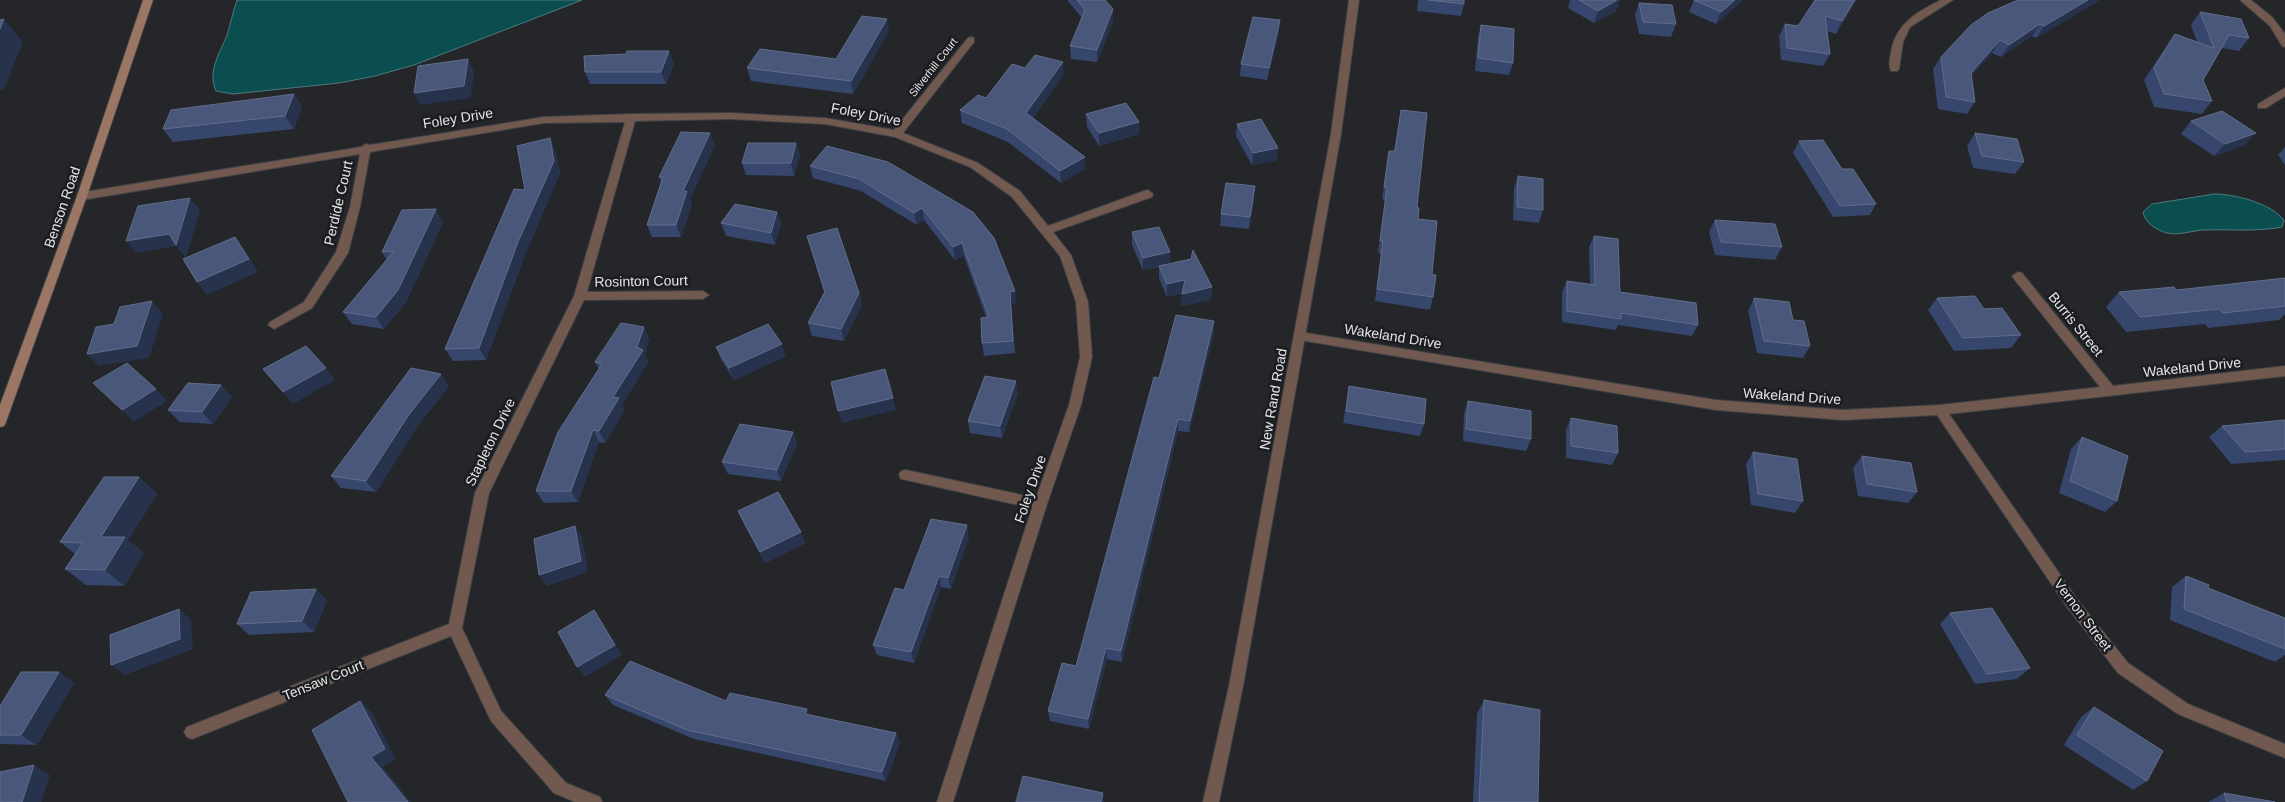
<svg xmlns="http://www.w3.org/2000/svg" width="2285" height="802" font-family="Arial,sans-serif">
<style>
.water{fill:#0b4e50;stroke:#4c7b7d}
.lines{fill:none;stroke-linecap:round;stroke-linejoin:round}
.minor-casing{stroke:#3f4143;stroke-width:2}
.tertiary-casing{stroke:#3f4143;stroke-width:2}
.secondary-casing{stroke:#3f4143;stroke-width:2}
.minor{fill:#71594f;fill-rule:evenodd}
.tertiary{fill:#71594f;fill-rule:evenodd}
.secondary{fill:#9b7665;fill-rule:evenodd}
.wall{fill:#36466d}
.shaded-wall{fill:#27324c}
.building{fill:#49577a;stroke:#616d8b}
.labels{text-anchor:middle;stroke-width:5;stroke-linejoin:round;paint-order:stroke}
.far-street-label{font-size:11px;fill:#e3e4e6;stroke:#1b1d20}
.street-label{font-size:14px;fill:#e3e4e6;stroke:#1b1d20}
</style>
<rect width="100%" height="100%" fill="#242629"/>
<path class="water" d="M237 0H582L414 65 375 76 339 83 233 94 216 91C207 71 220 53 227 35 231 23 233 11 237 0Z
M2214 194C2235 194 2270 203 2284 220L2282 227C2256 232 2231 229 2205 230 2194 230 2178 236 2167 233 2156 230 2145 223 2143 212L2152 204Z"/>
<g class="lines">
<g class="minor-casing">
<path id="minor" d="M1941 0H1953L1910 27 1903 42 1899 69 1897 71H1891C1888 65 1890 58 1891 52 1896 23 1917 12 1941 0Z
M2240 0H2251L2272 17 2285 34V47L2282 46 2270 26Z
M971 37 974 38V42L903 133 978 163 1020 191 1048 226 1144 191 1148 190 1153 194 1152 197 1053 232 1071 255 1088 302 1092 357 1081 405 1047 504 953 802H937L1032 508 906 480 901 479 899 475 901 471 906 470 1036 498 1069 405 1080 357 1076 302 1060 256 1012 197 970 167 895 137 825 124 731 119 635 121 587 292 703 291 709 295 703 299 584 300 489 493 462 628 501 711 566 783 600 797 602 802H575L554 793 491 721 451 636 192 739 187 737 184 732 187 727 449 624 475 493 574 296 625 122 544 123 370 152 360 207 348 253 312 308 274 329 268 325 270 322 304 302 336 252 350 207 360 154 82 200 78 199 77 196 78 193 361 147 366 144 370 145 544 117 631 114 731 113 825 118 894 130 968 38Z
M2285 88V96L2266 108H2258V104Z
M2018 272 2022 273 2113 386 2285 366V376L1949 414 2077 599 2128 663 2188 704 2285 744V758L2178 714 2118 673 2067 607 1937 415 1843 420 1716 410 1300 340 1294 336 1300 332 1716 400 1843 410 1940 405 2100 387 2014 279 2012 276Z"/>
</g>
<g class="tertiary-casing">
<path id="tertiary" d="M1349 0H1359L1341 134 1243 686 1219 802H1203L1229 686 1331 134Z"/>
</g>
<g class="secondary-casing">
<path id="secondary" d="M143 0H153L87 196 6 422 4 426 0 427V405L77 196Z"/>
</g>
<use href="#minor" class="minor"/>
<use href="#tertiary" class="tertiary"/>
<use href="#secondary" class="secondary"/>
</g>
<path class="wall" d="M1067 0H1105L1113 22 1097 62 1071 59 1070 46 1082 18Z
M1418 0H1464V4L1461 16 1417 11Z
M1570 0H1620L1616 11 1594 23 1568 8Z
M1694 0H1743L1716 24 1689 12Z
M1815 0H1856L1836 34 1827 31 1830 54 1823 66 1781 60 1779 36 1785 24 1798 26Z
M2100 0 2036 38 2032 36 2001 57 1992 53 1971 76 1975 102 1967 114 1938 109 1933 69 1941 57Z
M1639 3 1676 24 1671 37 1639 34 1635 15Z
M2200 12 2249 38 2239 51 2222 48 2203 80 2212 101 2202 114 2154 107 2144 80 2166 47 2175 34 2197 42 2191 25Z
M1481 25 1513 63 1509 75 1475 71 1478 37Z
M889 31 853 94 751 81 747 68 836 59Z
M1279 33 1267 80 1240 76 1241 64Z
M669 51 674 64 666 84H590L585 72Z
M1025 68 1064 74 1033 118 1085 157V169L1061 183 1008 142 962 123 960 110 986 98Z
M294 94 302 106 294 129 173 142 163 129Z
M1401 110 1418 219 1432 275 1433 297 1430 310 1375 301 1381 254 1378 253 1385 200 1382 199 1389 151H1394Z
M1086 114 1139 134 1099 146 1087 127Z
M2191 121 2245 145 2214 156 2181 134Z
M1237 124 1277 160 1252 165 1236 136Z
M1975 133 2024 162 2015 174 1973 168 1967 146Z
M550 138 555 151 560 173 525 255 486 360 453 361 445 349 525 190Z
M1799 141 1842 169 1876 204 1870 215 1833 217 1793 153Z
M796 143 800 156 794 176 746 175 742 163Z
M715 145 690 199 692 204 681 237H652L647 225 661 182 659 177Z
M2285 147V165L2278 155Z
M888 162 1016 303 1011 304 1015 353 984 356 982 343 986 317 964 256 955 260 924 220 917 225 861 191 813 178 810 166Z
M1518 176 1543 210 1539 223 1513 220 1514 188Z
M1254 199 1249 229 1220 226 1221 214Z
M777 212 781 224 775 245 726 236 721 223Z
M1715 220 1782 247 1775 260 1715 255 1709 232Z
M443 222 406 302 384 329 352 324 343 312 387 260 382 252Z
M1132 232 1170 264 1212 287 1211 300 1181 306 1182 293 1167 297 1159 278V267L1143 270 1132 245Z
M807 236 859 293 862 305 844 341 812 336 808 323 824 292Z
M1594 236 1620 292 1698 325 1692 336 1618 325 1616 330 1562 322V292L1567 281 1590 284 1589 247Z
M2285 278V314L2279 320 2208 328 2205 324 2126 332 2106 307 2119 292 2177 290Z
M1754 298 1793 320 1810 346 1803 358 1757 353 1748 311Z
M1937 298 1984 309 2021 335 2011 348 1954 351 1928 310Z
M1214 321V333L1189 432 1178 431 1122 662 1107 659 1089 729 1050 721 1048 711 1076 666 1159 378Z
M644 327 649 339 645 354 648 362 622 405 625 410 605 443 599 442 578 502 544 503 536 491 599 369 595 362Z
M716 347 786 356 734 380 721 359Z
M221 385 232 397 213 424 180 422 168 410Z
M449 386 417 427 376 492 341 488 331 476Z
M1349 386 1424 424 1420 436 1343 423Z
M1018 393 1002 438 970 433 968 421Z
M1468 401 1531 439 1526 451 1463 441 1464 413Z
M1571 418 1618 453 1612 465 1566 458V430Z
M2285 420V460L2231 464 2209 437 2222 426Z
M793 432 797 443 781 481 728 474 722 462Z
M2082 437 2117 501 2105 512 2059 493 2071 449Z
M1753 452 1803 501 1795 513 1751 505 1746 464Z
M1862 456 1917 492 1908 503 1858 496 1853 468Z
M139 477 157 494 128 540 144 553 124 586 86 585 65 569 75 554 60 542Z
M738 511 801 532 805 543 765 563 743 522Z
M969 537 951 589 941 587 914 663 877 655 873 645 904 590Z
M2186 576 2208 588 2285 618V655L2275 662 2170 620 2172 587Z
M327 600 314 632 249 635 237 624Z
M1950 613 2030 668 2017 679 1975 684 1940 624Z
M74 683 37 745 0 744V706Z
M605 695 726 701 807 709 809 715 896 733 900 742 886 781 694 739 613 705Z
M1484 700 1538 802H1473L1477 714Z
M2094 707 2147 781 2133 790 2064 745 2081 717Z
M2224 793 2275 802H2208Z"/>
<path class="shaded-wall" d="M1617 0H1620L1616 11 1594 23 1598 11Z
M1735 0H1743L1716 24 1721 12Z
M1855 0H1856L1836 34 1842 21Z
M2088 0H2100L2036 38 2044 26Z
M1113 9V22L1097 62V50Z
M4 19 23 42 4 89 0 90V29Z
M887 19 889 31 853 94 851 81Z
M1280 20 1279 33 1267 80 1269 68Z
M2040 24 2032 36 2001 57 2009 45Z
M2000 40 1992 53 1963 86 1971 73Z
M669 51 674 64 666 84 661 72Z
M468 59 474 72 471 98 420 105 414 93Z
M1063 62 1064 74 1028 125 1026 113Z
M294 94 302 106 294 129 285 116Z
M1139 122V134L1099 146V133Z
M710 133 715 145 690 199 692 204 681 237 676 225 683 191Z
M2256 133 2245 145 2214 156 2225 144Z
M550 138 555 151 560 173 525 255 486 360 479 348 518 242Z
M796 143 800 156 794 176 791 163Z
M1278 148 1277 160 1252 165 1253 153Z
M1085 157V169L1061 183 1060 171Z
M1255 186 1254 199 1249 229 1250 217Z
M190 198 200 210 186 258 176 246 136 253 126 241Z
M922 208 924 220 917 225 914 213Z
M436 209 443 222 406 302 384 329 376 317Z
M777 212 781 224 775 245 771 233Z
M235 237 244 249 258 272 207 295 197 282Z
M962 243 964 256 955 260 953 247Z
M1170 252V264L1143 270V258Z
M1185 280V293L1167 297V284Z
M1212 287 1211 300 1181 306 1182 294Z
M1015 291 1016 303 1011 304 1015 353 1010 292Z
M859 293 862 305 844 341 841 329Z
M152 301 163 314 149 358 99 366 87 354Z
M1214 321V333L1189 432 1190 421Z
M644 327 649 339 645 354 648 362 622 405 625 410 605 443 599 431 613 397 637 347Z
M782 344 786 356 734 380 729 368Z
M326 368 335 380 293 404 283 392Z
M441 374 449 386 417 427 376 492 366 481 408 416Z
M1016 381 1018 393 1002 438 1000 426Z
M221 385 232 397 213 424 202 412Z
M156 389 167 401 134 422 122 410Z
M893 398 896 410 842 423 838 411Z
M1178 419V431L1122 662 1121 651Z
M593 430 599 442 578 502 571 491Z
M793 432 797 443 781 481 777 470Z
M139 477 157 494 128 540 144 553 124 586 105 570 101 537Z
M967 525 969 537 951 589 948 578Z
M575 526 582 537 588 572 547 586 539 575Z
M801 532 805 543 765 563 760 552Z
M939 576 941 587 914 663 911 652Z
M316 589 327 600 314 632 302 621Z
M179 609 191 620 193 649 125 675 111 665Z
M594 610 622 655 585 677 577 667Z
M1106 648 1107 659 1089 729 1088 719Z
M59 672 74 683 37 745 21 735Z
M360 701 371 711 396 759 383 767 411 802H408L371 757Z
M807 709 811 719 805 714Z
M896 733 900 742 886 781 882 772Z
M34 765 50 775 41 802H22Z
M1103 793 1104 802H1101Z"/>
<path class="building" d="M1077 0H1105L1113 9 1097 50 1070 46 1085 10Z
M1428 0H1464V4Z
M1579 0H1617L1598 11Z
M1694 0H1735L1721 12Z
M1815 0H1855L1842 21 1825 16 1830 54 1787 48 1785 24 1798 26Z
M2018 0H2088L2044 26 2040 24 2009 45 2000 40 1971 73 1975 102 1946 97 1941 57 1971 25 1988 13Z
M1639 3 1672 5 1676 24 1643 22Z
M2200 12 2241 19 2249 38 2229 35 2203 80 2212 101 2164 94 2154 68 2175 34 2214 48Z
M862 16 887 19 851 81 747 68 760 49 836 59Z
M1253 17 1280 20 1269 68 1241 64Z
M4 19 0 29V20Z
M1481 25 1514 29 1513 63 1478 58Z
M627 51H669L661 72H585L584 56 626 54Z
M1035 55 1063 62 1026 113 1085 157 1060 171 1007 129 960 110 978 95 986 98 1012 64 1025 68Z
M468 59 464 86 414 93 418 66Z
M294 94 285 116 163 129 171 110Z
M1126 103 1139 122 1099 133 1086 114Z
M1401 110 1427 113 1417 207 1419 208 1418 219 1437 221 1432 275H1436L1433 297 1377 289 1383 241H1380L1387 187H1384L1389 151H1395Z
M2222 111 2256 133 2225 144 2191 121Z
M1261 119 1278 148 1253 153 1237 124Z
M681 132 710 133 683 191H687L676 225H647L663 177H659Z
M1975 133 2017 139 2024 162 1982 156Z
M550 138 554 161 518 242 479 348 445 349 514 189 525 190 517 146Z
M1823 140 1842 169H1853L1876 204 1840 206 1799 141Z
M748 143H796L791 163H742Z
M827 146 888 162 973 212 994 238 1015 291 1010 292 1013 341 982 343 981 318 989 317 962 243 953 247 922 208 914 213 859 179 810 166Z
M1518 176 1543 179V210L1517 207Z
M1226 183 1255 186 1250 217 1221 214Z
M190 198 176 245 169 234 126 241 138 206Z
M735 204 777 212 771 233 721 223Z
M436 209 398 290 376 317 343 312 394 251 382 252 402 210Z
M1715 220 1775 224 1782 247 1721 242Z
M1159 227 1170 252 1143 258 1132 232Z
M837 228 859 293 841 329 808 323 825 292 807 236Z
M1594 236 1618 239 1620 292 1696 303 1698 325 1621 313V319L1567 311V281L1595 285Z
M235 237 249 259 197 282 183 259Z
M1193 250 1212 287 1182 294 1185 280 1167 284 1159 266 1191 259Z
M2285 278V306L2223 313 2219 309 2140 317 2119 292 2174 287 2177 290Z
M1975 296 1984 309 2002 308 2021 335 1963 338 1937 298Z
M1754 298 1789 302 1793 320 1804 321 1810 346 1764 341Z
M152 301 137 346 87 354 96 327 114 324 120 307Z
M1176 315 1214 321 1190 421 1178 419 1121 651 1106 648 1088 719 1048 711 1062 663 1076 666 1154 377 1159 378Z
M621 323 644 327 637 347 643 350 613 397 619 398 599 431 593 430 571 491H536L558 432 602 364 595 362Z
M768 324 782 344 729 368 716 347Z
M306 346 326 368 283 392 263 369Z
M127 363 156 389 122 410 93 383Z
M411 368 441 374 408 416 366 481 331 476Z
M885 369 893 398 838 411 831 382Z
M985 376 1016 381 1000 426 968 421Z
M188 383 221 385 202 412 168 410Z
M1349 386 1426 399 1424 424 1346 411Z
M1468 401 1531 411V439L1466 429Z
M1571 418 1617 426 1618 453 1571 446Z
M2285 420V449L2245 452 2222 426Z
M740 424 793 432 777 470 722 462Z
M2082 437 2128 456 2117 501 2070 481Z
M1753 452 1797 459 1803 501 1758 494Z
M1862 456 1911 463 1917 492 1867 484Z
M104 477H139L101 537H125L105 570 65 569 83 543 60 542Z
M778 492 801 532 760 552 738 511Z
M931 519 967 525 948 578 939 576 911 652 873 645 895 588 904 590Z
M575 526 581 561 539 575 534 539Z
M2186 576 2209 585 2208 588 2285 618V649L2184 609Z
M316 589 302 621 237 624 251 592Z
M1992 608 2030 668 1987 674 1950 613Z
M179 609 180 639 111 665 110 635Z
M594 610 615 645 577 667 558 632Z
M630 661 726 701 730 693 807 709 805 714 896 733 882 772 687 730 605 695Z
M21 672H59L21 735H0V706Z
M1484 700 1540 710 1538 802H1479Z
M360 701 385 749 371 757 408 802H348L312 730Z
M2094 707 2163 751 2147 781 2077 735Z
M34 765 22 802H0V772Z
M1023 776 1103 793 1101 802H1016Z
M2224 793 2275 802H2227Z"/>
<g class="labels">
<g class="far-street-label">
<text transform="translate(933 67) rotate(-52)" y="4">Silverhill Court</text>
</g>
<g class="street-label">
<text transform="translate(866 114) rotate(11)" y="5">Foley Drive</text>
<text transform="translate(458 118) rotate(-9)" y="5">Foley Drive</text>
<text transform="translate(338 203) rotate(-77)" y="5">Perdide Court</text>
<text transform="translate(62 207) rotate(-71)" y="5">Benson Road</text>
<text transform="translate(641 281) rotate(-1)" y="5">Rosinton Court</text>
<text transform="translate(2076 324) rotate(51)" y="5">Burris Street</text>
<text transform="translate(1393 336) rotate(9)" y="5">Wakeland Drive</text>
<text transform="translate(2192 367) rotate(-6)" y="5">Wakeland Drive</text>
<text transform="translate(1792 396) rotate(4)" y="5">Wakeland Drive</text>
<text transform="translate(1273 399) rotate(-80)" y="5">New Rand Road</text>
<text transform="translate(490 442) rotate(-64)" y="5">Stapleton Drive</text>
<text transform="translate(1030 489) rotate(-71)" y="5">Foley Drive</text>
<text transform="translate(2083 615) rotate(53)" y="5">Vernon Street</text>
<text transform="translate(323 680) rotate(-22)" y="5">Tensaw Court</text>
</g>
</g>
</svg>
